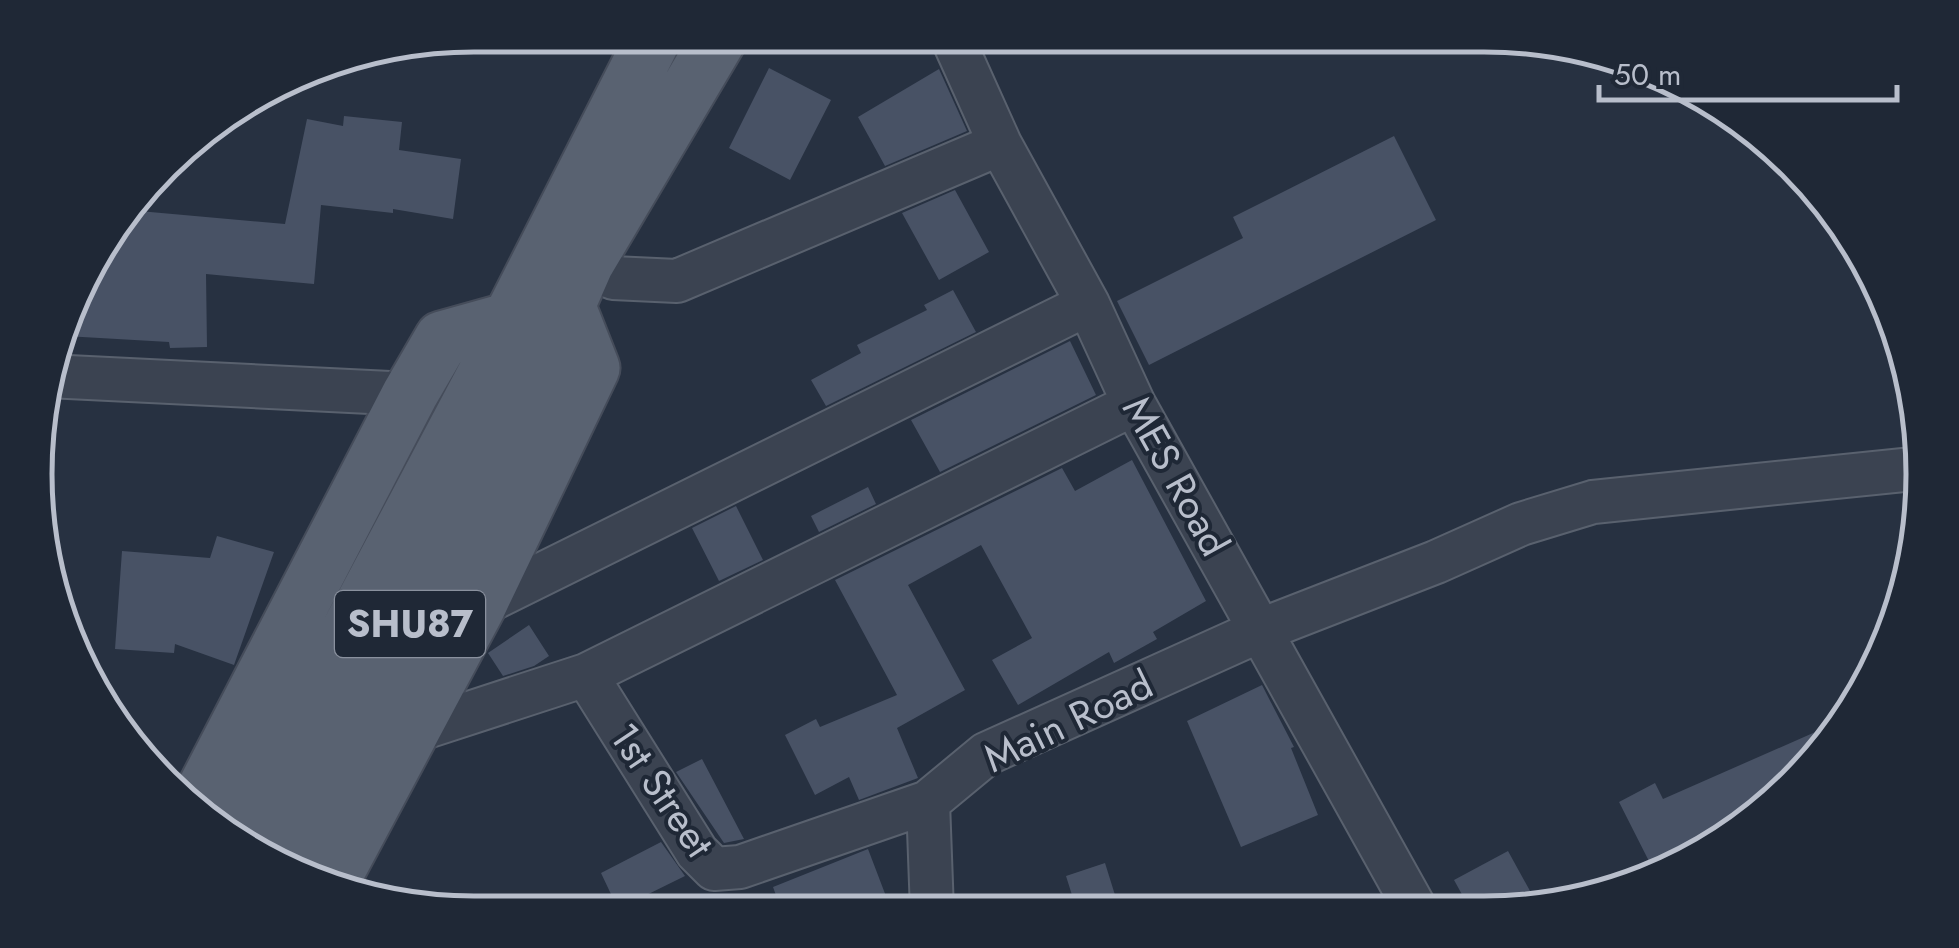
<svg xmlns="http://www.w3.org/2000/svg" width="1959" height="948" font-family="Jost,sans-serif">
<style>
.building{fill:#485265}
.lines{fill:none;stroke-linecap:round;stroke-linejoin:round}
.minor-casing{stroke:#59616e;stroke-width:46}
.primary-casing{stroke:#454c5a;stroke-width:59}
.minor{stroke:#3b4351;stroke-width:42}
.primary{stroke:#596271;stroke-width:55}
.labels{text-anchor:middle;stroke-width:8;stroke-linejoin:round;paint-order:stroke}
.shield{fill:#1f2836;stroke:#8a919e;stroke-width:2.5}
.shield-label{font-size:38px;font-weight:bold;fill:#b8becb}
.street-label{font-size:40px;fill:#b8becb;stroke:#1f2836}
.rim{fill:none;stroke:#b8becb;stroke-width:5}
</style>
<rect width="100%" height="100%" fill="#273141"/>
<path class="building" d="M769 68 831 100 790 180 729 148Z
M939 69 967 131 885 166 858 117Z
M344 116 402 122 399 150 461 159 453 219 393 209V213L321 205 314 284 206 274 207 347 170 348 169 342 65 336 109 231 128 210 285 224 307 119 343 126Z
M1394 136 1436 220 1149 365 1117 301 1243 238 1233 217Z
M955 190 989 252 939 280 902 213Z
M953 290 976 332 826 406 811 380 861 353 857 345 927 310 924 305Z
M1070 341 1096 395 940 472 911 420Z
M1132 460 1206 601 1153 632 1157 639 1114 663 1109 652 1018 705 992 660 1032 638 981 545 908 585 965 690 897 728 918 778 859 800 849 777 815 795 785 735 816 719 820 727 897 695 835 580 1062 468 1075 491Z
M868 487 876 504 819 532 811 516Z
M736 506 763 560 719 581 692 528Z
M217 536 274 552 234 665 175 644 174 653 115 649 122 551 210 558Z
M529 625 549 656 534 666 503 676 488 653Z
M1262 685 1294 747 1291 748 1318 815 1241 847 1187 721Z
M1847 718 1833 742 1752 823 1657 877 1619 802 1655 783 1663 799Z
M702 759 744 839 724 843 676 772Z
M661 842 685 876 618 909 601 873Z
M868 849 892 912H782L773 887Z
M1508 851 1540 909H1470L1454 880Z
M1105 863 1120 911H1077L1066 876Z"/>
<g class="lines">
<g class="minor-casing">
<path id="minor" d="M951 35 1000 144 1088 304 1134 404 1416 910
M586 263 613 278 677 281 1000 144
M48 376 410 394
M478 606 1088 304
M586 675 697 852 714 869 740 867 928 802
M408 733 586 675 1134 404
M932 911 928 802 986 754 1261 630 1436 562 1521 524 1593 502 1923 468"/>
</g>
<g class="primary-casing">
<path id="primary" d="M194 810 410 394 442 339 510 320
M239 838 487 371 510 320 655 35
M281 864 428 591 534 381 586 263 721 35
M330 884 478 606 592 368 568 307"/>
</g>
<use href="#minor" class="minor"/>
<use href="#primary" class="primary"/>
</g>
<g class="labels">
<rect class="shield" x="335" y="591" width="150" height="66" rx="8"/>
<g class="shield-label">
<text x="410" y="637">SHU87</text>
</g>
<g class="street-label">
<text transform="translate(1176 476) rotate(61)" y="14">MES Road</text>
<text transform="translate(1068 721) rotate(-26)" y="14">Main Road</text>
<text transform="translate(662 790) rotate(56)" y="14">1st Street</text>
</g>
</g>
<path d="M0 0H1959V948H0ZM474 52H1484A422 422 0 0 1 1906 474V474A422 422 0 0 1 1484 896H474A422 422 0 0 1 52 474V474A422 422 0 0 1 474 52Z" fill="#1f2836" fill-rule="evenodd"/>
<path class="rim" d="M474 52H1484A422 422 0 0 1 1906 474V474A422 422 0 0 1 1484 896H474A422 422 0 0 1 52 474V474A422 422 0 0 1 474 52Z"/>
<path d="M1599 85v15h298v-15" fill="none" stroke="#b8becb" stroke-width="5"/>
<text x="1614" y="85" font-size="30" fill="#b8becb" stroke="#1f2836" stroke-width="8" paint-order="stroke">50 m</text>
</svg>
